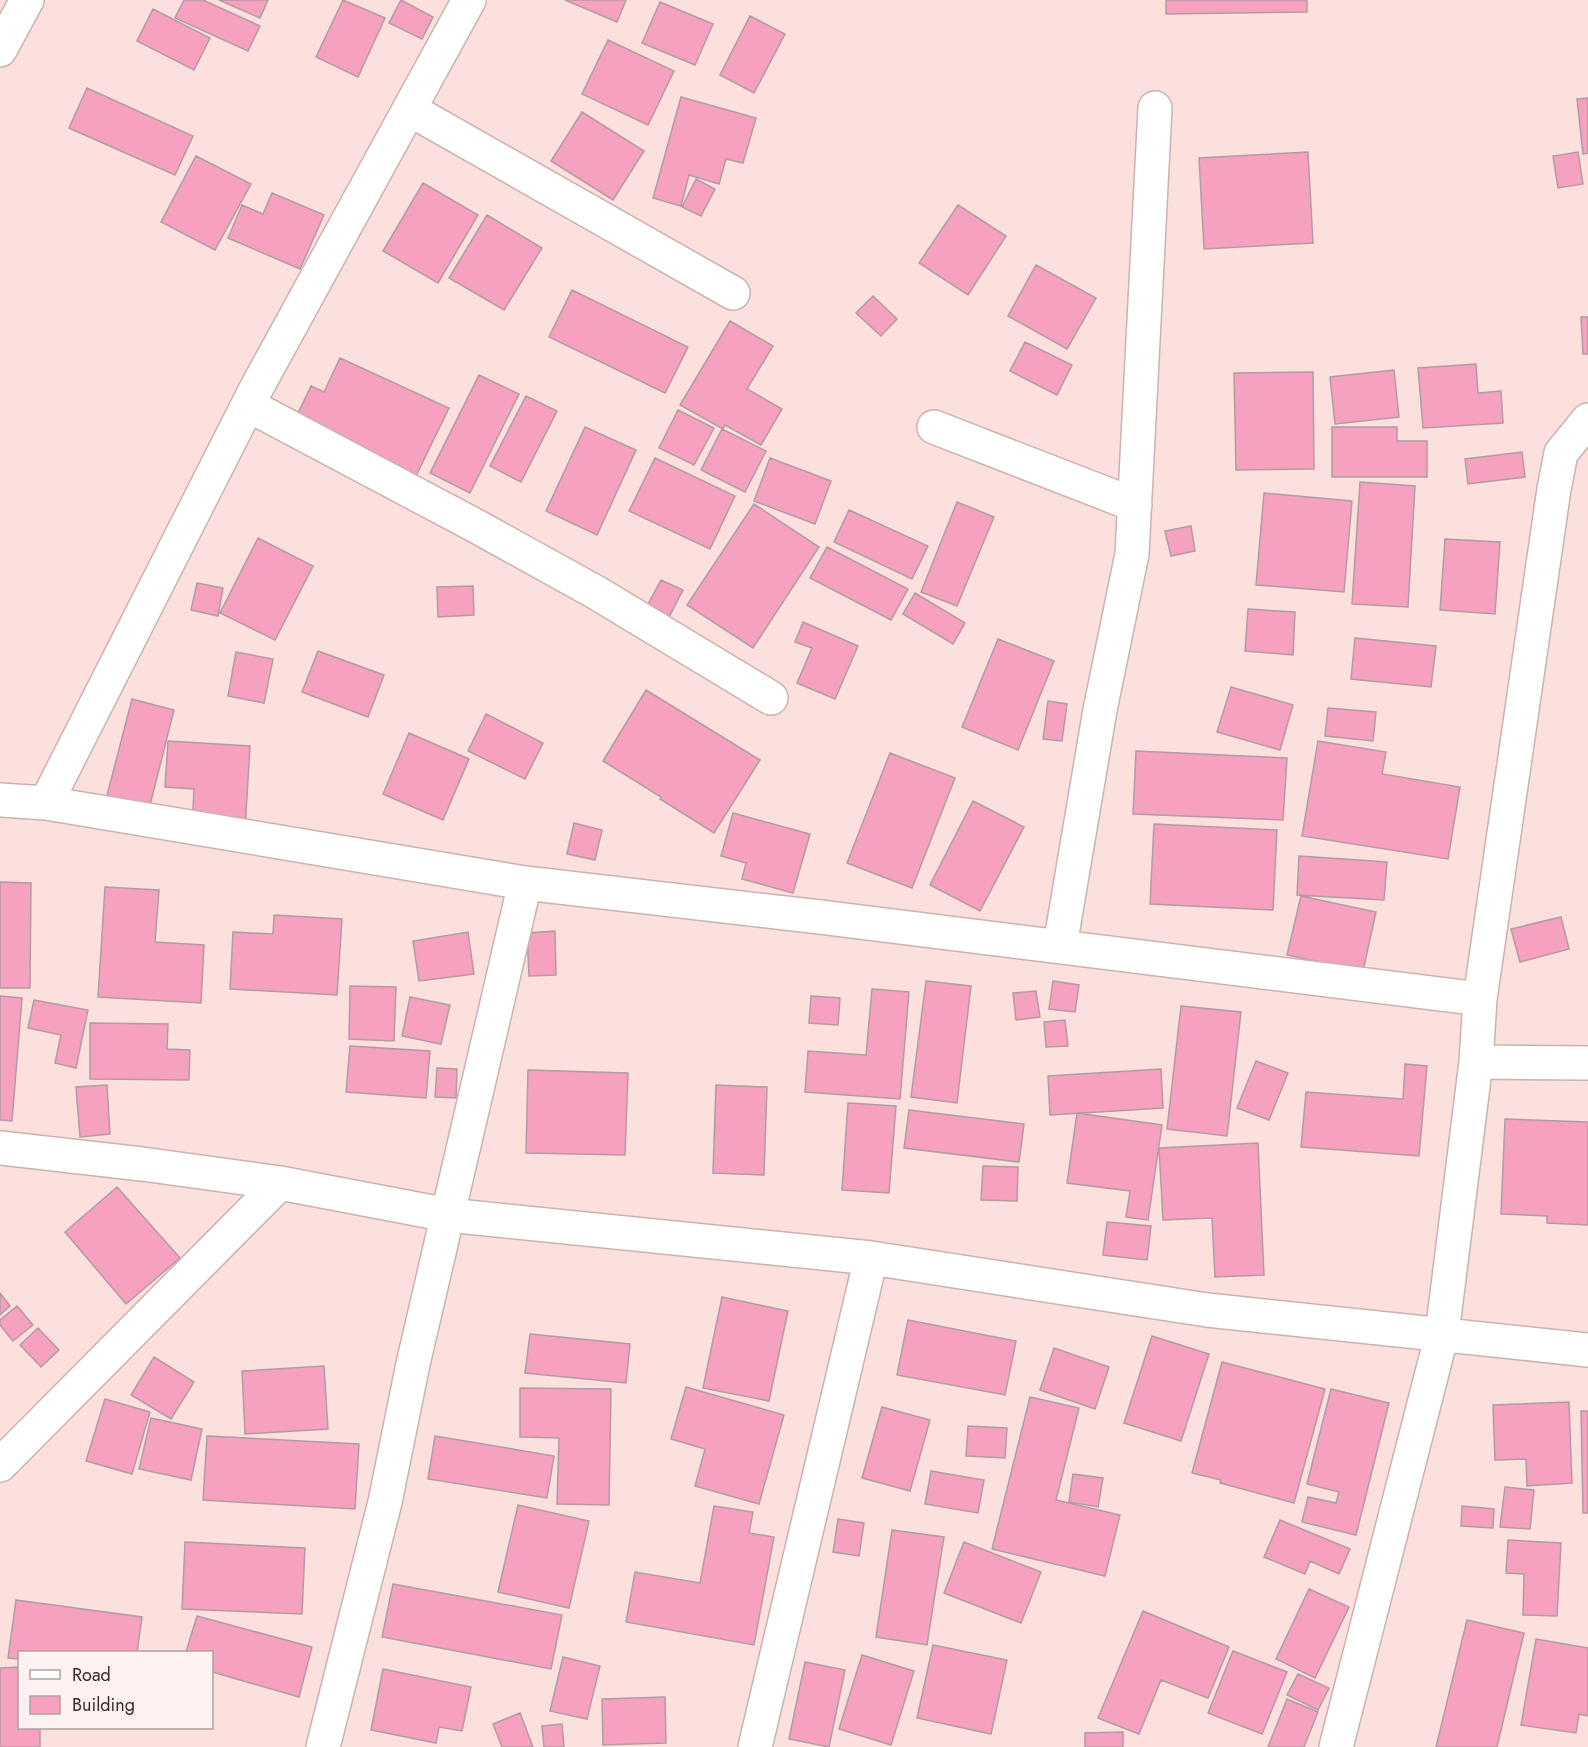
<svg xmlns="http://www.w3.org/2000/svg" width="1588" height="1747" font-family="Jost,sans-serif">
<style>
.building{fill:#f6a1bf;stroke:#b39ba3;stroke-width:1.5}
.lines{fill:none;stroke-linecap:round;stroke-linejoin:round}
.minor-casing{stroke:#cbb2b0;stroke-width:36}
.minor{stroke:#fff;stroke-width:33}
</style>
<rect width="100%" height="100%" fill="#fbe0de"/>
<path class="building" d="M184 0H203L260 26 248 51 175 18Z
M219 0H268L260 18Z
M343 0 385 18 358 77 316 57Z
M401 0 433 17 422 39 389 23Z
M565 0H626L617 22Z
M1166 0H1307V12L1166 14Z
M660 2 713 24 695 65 642 43Z
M153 9 210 38 194 70 137 41Z
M750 16 785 34 754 93 720 75Z
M608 40 674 71 648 125 582 94Z
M87 88 193 136 175 175 69 128Z
M681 97 756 118 743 163 726 159 719 184 689 175 681 206 653 198Z
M1588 98V153L1583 154 1577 99Z
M582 112 644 151 613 200 551 161Z
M1308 152 1313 243 1204 249 1199 158Z
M1578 152 1583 184 1558 188 1553 156Z
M196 156 251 184 215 250 161 222Z
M696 179 715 189 701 216 682 207Z
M423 183 478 215 438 283 383 251Z
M272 193 324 215 300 269 228 238 242 205 263 214Z
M958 205 1006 236 968 295 919 263Z
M487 215 542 248 504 310 449 278Z
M1036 265 1096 298 1067 349 1008 316Z
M572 290 688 347 665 393 549 337Z
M873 296 897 319 881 336 856 313Z
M1581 317H1588V354H1583Z
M730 321 773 346 747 389 782 409 761 445 725 425 723 429 680 405Z
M1025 342 1072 365 1057 395 1010 371Z
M340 358 449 408 413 482 292 426 311 386 324 392Z
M1476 364 1478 393 1501 391 1503 423 1423 428 1418 368Z
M1394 370 1399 417 1335 424 1330 377Z
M1313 372 1314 469 1236 470 1234 373Z
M479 375 519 394 470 493 430 473Z
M526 396 557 411 521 482 490 466Z
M678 410 714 428 694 465 659 448Z
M585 427 636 450 597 535 546 511Z
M1332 427H1397V441H1427V477H1332Z
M722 429 766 451 745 492 701 470Z
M1522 452 1525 477 1468 484 1465 459Z
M655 458 735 496 710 549 629 511Z
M770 458 831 481 815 524 754 501Z
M1360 482 1415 486 1408 607 1352 604Z
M1264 493 1352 501 1344 592 1256 585Z
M957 502 994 517 957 606 921 592Z
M754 504 819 547 753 648 687 605Z
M849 510 928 546 912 579 834 542Z
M1191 526 1195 551 1171 556 1165 531Z
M258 538 313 566 275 640 220 613Z
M1445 539 1500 542 1495 614 1440 610Z
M827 547 908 589 891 620 810 578Z
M661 580 683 590 668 619 646 608Z
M197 583 223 588 218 616 191 610Z
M473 586 474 615 438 617 437 587Z
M915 593 965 623 953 644 903 614Z
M1248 609 1295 612 1293 655 1245 651Z
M803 622 858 646 835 699 797 683 812 648 795 642Z
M1355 638 1436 646 1431 687 1351 679Z
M998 639 1054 661 1018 750 962 727Z
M318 651 384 675 368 717 302 692Z
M236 652 273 659 264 703 228 696Z
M1231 687 1293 705 1280 750 1217 732Z
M646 690 760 760 714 833 660 799 661 797 603 761Z
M132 699 174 710 146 821 103 811Z
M1048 701 1067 704 1062 741 1043 739Z
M1328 708 1376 712 1373 741 1325 736Z
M486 714 543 743 525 779 468 751Z
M409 733 469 759 443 820 383 794Z
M168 741 250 746 245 830 192 828 194 789 165 787Z
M1318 741 1386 752 1382 774 1460 787 1448 859 1302 836Z
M1136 751 1287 758 1283 820 1133 814Z
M890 753 955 778 912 888 847 863Z
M973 801 1024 827 980 911 930 885Z
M733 813 810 834 793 893 742 879 746 863 721 856Z
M574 823 602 830 595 860 567 854Z
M1154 824 1277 830 1273 910 1150 904Z
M1299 856 1387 862 1384 900 1297 895Z
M0 882 31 883 30 988H0Z
M105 887 159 890 155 942 204 945 201 1003 98 997Z
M1301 896 1376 912 1363 971 1287 955Z
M274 915 342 919 337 995 230 989 233 932 273 934Z
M1561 917 1569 949 1520 962 1511 929Z
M555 931 556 975 529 976 527 933Z
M468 932 474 974 419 981 413 941Z
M926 981 971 986 957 1103 911 1097Z
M1053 981 1079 985 1075 1012 1049 1009Z
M350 986 396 987 394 1041 349 1039Z
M872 989 909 992 900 1099 805 1092 808 1051 866 1055Z
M1036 991 1040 1017 1016 1020 1013 993Z
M0 996 22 998 12 1121 0 1120Z
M811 996 840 998 838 1025 809 1023Z
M410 997 450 1005 441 1044 402 1036Z
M34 1000 88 1010 76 1068 55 1063 61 1035 28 1028Z
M1181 1006 1241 1012 1227 1136 1167 1129Z
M1065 1020 1068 1046 1046 1047 1044 1022Z
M90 1023 168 1024 167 1049 190 1050 189 1080 90 1079Z
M350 1046 430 1051 426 1098 346 1092Z
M1256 1061 1288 1073 1269 1120 1237 1108Z
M1405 1064 1427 1066 1419 1156 1301 1147 1306 1092 1403 1099Z
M437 1068 457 1069 456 1098 435 1097Z
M1161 1069 1163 1108 1050 1115 1048 1076Z
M528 1070 628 1073 625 1155 526 1153Z
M107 1085 110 1134 80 1137 76 1087Z
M716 1085 767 1087 764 1175 713 1173Z
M848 1103 896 1106 889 1193 842 1190Z
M909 1110 1024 1124 1019 1162 904 1148Z
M1077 1113 1162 1125 1148 1220 1126 1217 1130 1191 1067 1183Z
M1505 1119 1588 1122V1225L1547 1223V1216L1501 1214Z
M1258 1143 1264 1275 1215 1277 1212 1218 1163 1220 1159 1148Z
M983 1166 1018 1167 1017 1201 981 1200Z
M117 1187 180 1258 126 1304 65 1232Z
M1107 1222 1151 1226 1147 1260 1103 1255Z
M0 1293 10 1306 0 1315Z
M722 1297 788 1311 769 1401 703 1388Z
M17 1306 33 1325 13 1341 0 1325V1320Z
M908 1320 1016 1341 1005 1395 897 1375Z
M38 1328 59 1350 41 1367 20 1345Z
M530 1334 630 1344 626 1383 525 1373Z
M1152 1336 1209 1354 1181 1441 1124 1423Z
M1054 1348 1109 1367 1095 1409 1040 1390Z
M154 1357 194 1382 171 1419 131 1395Z
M1222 1362 1325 1389 1294 1503 1220 1483 1221 1480 1192 1473Z
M324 1366 328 1429 245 1434 242 1371Z
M686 1387 784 1415 759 1504 695 1486 705 1449 671 1439Z
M520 1388 611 1389 609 1505 557 1504 559 1438 520 1437Z
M1331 1389 1389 1403 1356 1535 1302 1522 1308 1497 1336 1503 1339 1492 1307 1484Z
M1030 1397 1079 1408 1056 1500 1120 1515 1105 1576 992 1549Z
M105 1399 150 1412 132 1474 86 1461Z
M1569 1402 1572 1483 1527 1486 1526 1459 1495 1460 1493 1405Z
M882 1407 930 1420 910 1491 862 1478Z
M1581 1411H1588V1513H1583Z
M151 1418 202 1429 191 1480 139 1469Z
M968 1426 1007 1428 1005 1458 966 1456Z
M207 1436 359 1444 355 1509 203 1500Z
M435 1436 554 1456 547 1498 428 1479Z
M931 1471 984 1480 978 1513 925 1504Z
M1073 1474 1103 1478 1098 1507 1069 1502Z
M1505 1487 1534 1490 1530 1529 1500 1527Z
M518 1505 589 1521 569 1608 498 1592Z
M714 1506 753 1512 749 1533 774 1537 754 1645 626 1622 635 1572 700 1583Z
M1462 1506 1494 1509 1493 1528 1461 1526Z
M838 1519 864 1523 859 1556 833 1552Z
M1280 1520 1350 1549 1339 1574 1310 1561 1305 1574 1264 1557Z
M892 1530 944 1537 927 1645 876 1637Z
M1508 1540 1561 1543 1557 1616 1523 1615 1524 1574 1506 1573Z
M185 1542 305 1548 302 1614 182 1609Z
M964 1542 1041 1572 1021 1623 944 1593Z
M393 1584 562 1615 551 1669 382 1637Z
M1309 1589 1349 1607 1315 1678 1276 1659Z
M16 1600 142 1617 137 1652H20V1659L8 1658Z
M1143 1611 1229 1647 1208 1698 1161 1680 1139 1734 1098 1718Z
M197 1616 312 1647 299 1697 212 1672V1652H186Z
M1467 1620 1524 1633 1497 1747H1436Z
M1536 1639 1588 1648V1716L1579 1714 1576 1733 1521 1725Z
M933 1645 1007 1660 991 1734 917 1718Z
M1233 1651 1287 1672 1262 1734 1208 1713Z
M862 1655 914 1671 891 1745 839 1729Z
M563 1657 600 1666 587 1719 550 1711Z
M805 1662 845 1670 829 1747 789 1739Z
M20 1667V1728H40V1747H0V1668Z
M383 1669 471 1687 462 1731 439 1727 436 1743 371 1730Z
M1298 1674 1329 1688 1318 1710 1287 1695Z
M665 1697 666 1743 603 1745 602 1699Z
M1287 1699 1318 1712 1304 1747H1268Z
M520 1713 533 1747H502L493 1724Z
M562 1724 564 1747H544L542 1726Z
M1123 1732V1747H1085V1733Z"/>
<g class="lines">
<g class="minor-casing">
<path id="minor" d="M0 50 27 0
M409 109 733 293
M248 405 476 526 597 593 771 698
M934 427 1135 505
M0 800 46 803 525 883 820 917 1480 999
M46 803 257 387 469 0
M1060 946 1100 710 1132 554 1155 108
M1476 1062 1588 1063
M0 1148 142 1164 280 1183 448 1215 871 1258 1207 1310 1588 1350
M0 1465 280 1183
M323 1747 385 1502 413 1364 525 883
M755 1747 871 1258
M1336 1747 1442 1334 1476 1062 1480 999 1554 489 1561 453 1588 420"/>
</g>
<use href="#minor" class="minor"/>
</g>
<rect x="18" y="1651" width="195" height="78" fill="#fdf2f1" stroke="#ada2a1" stroke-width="1.5"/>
<rect x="30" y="1670" width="30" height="9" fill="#ffffff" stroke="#ada2a1" stroke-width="1.5"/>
<text x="72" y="1681" font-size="18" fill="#342a29">Road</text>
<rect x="30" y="1696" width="30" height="18" fill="#f6a1bf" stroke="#ada2a1" stroke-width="1.5"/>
<text x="72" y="1711" font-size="18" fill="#342a29">Building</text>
</svg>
